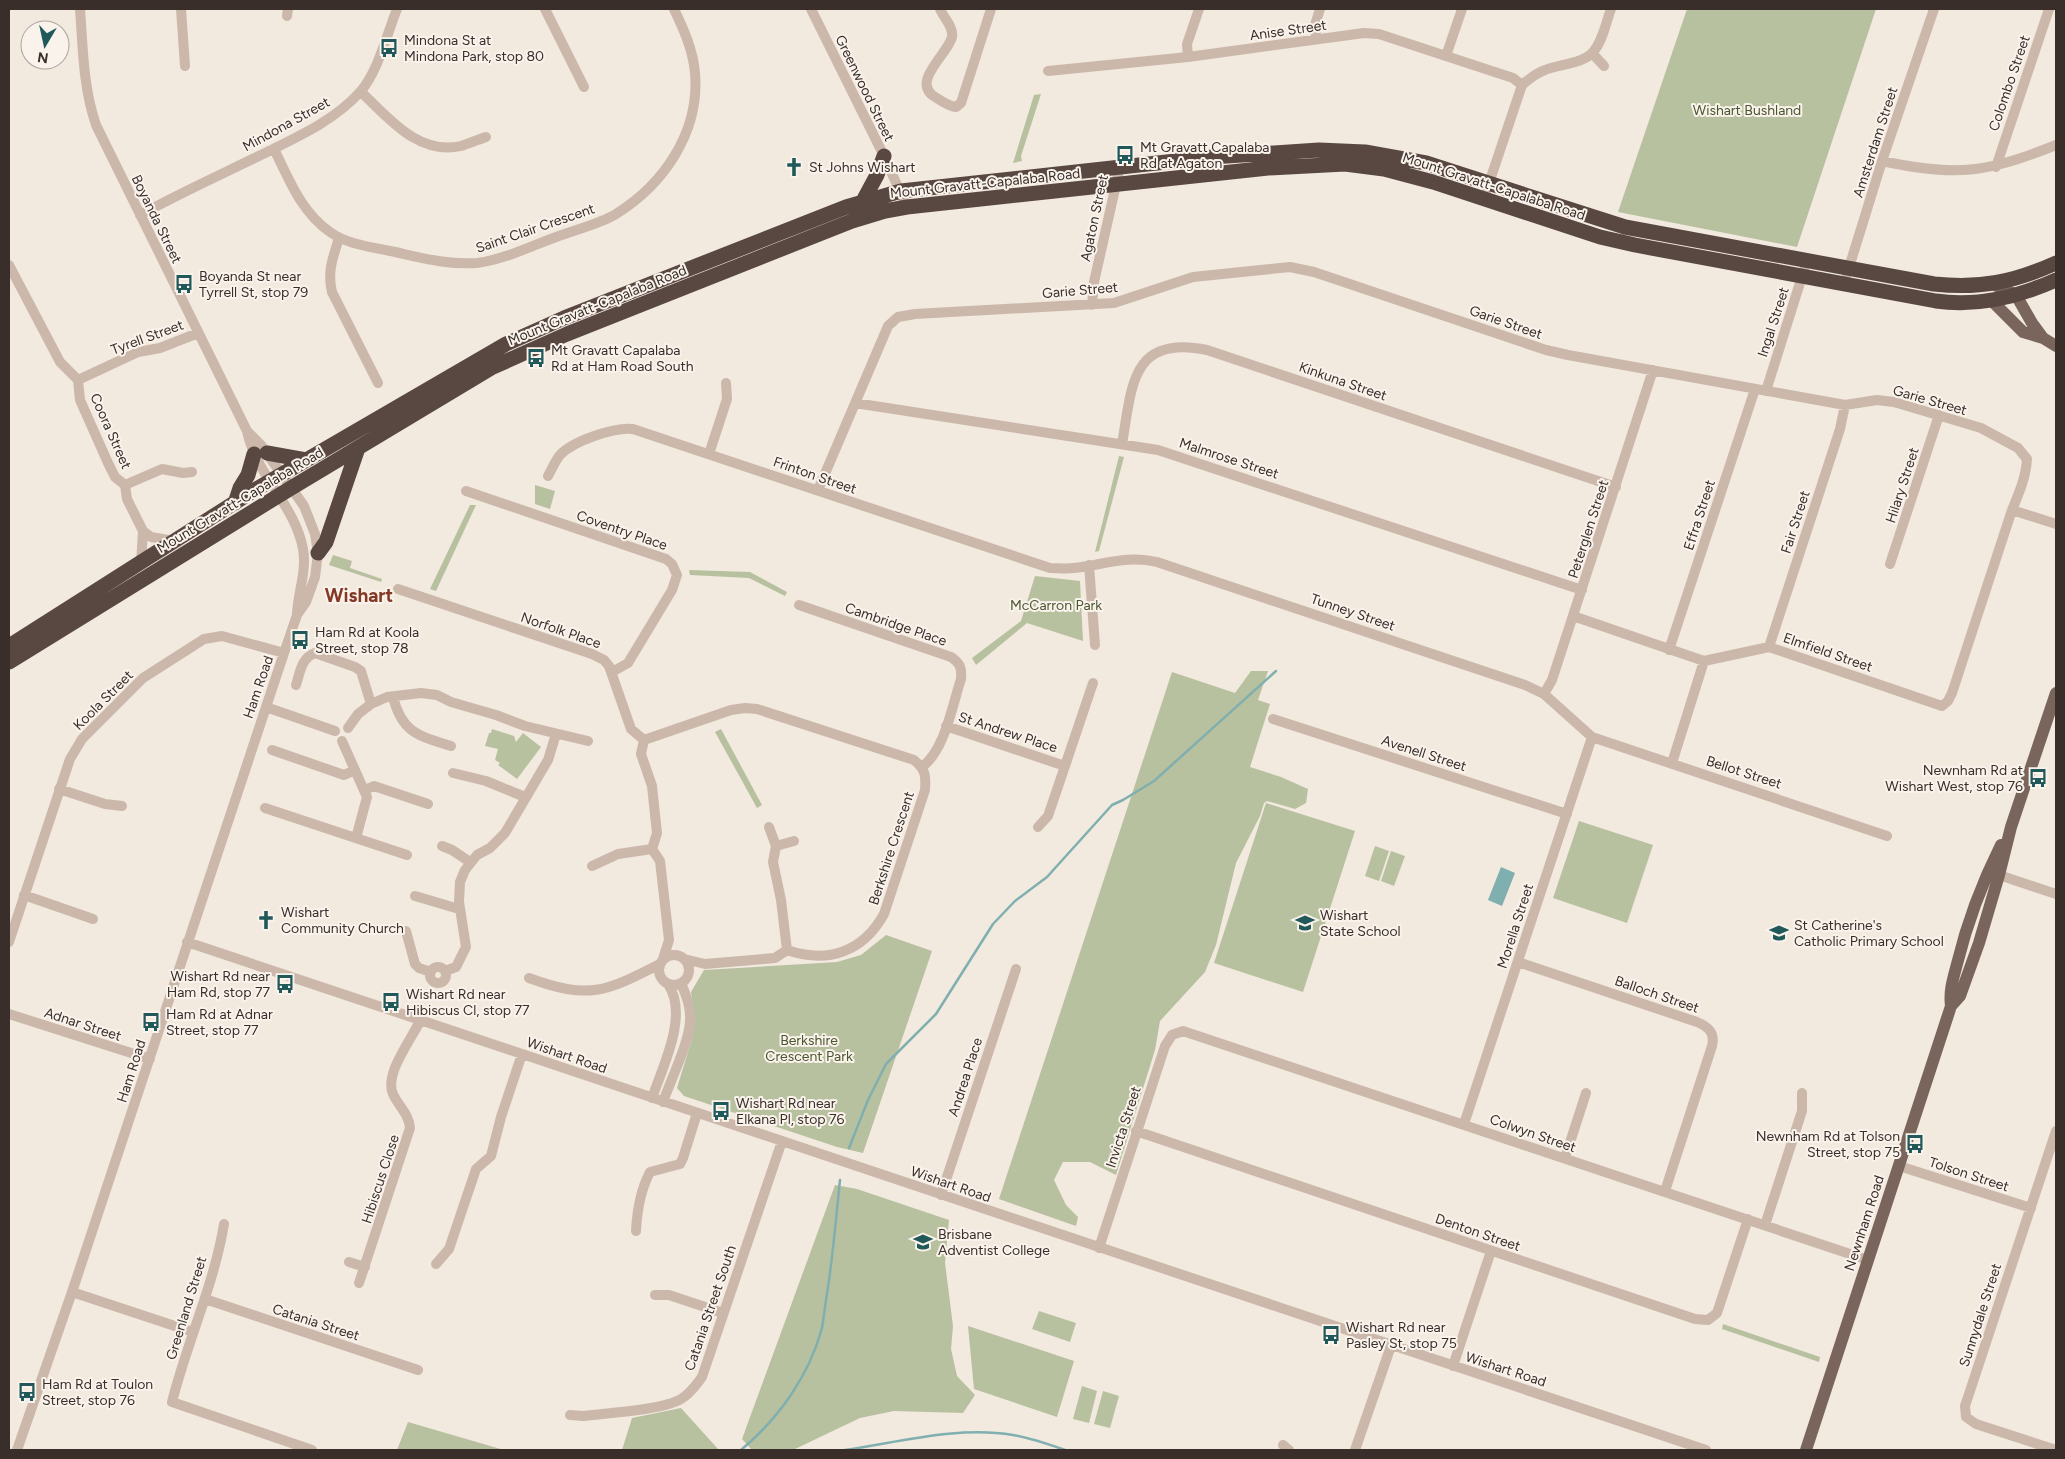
<svg xmlns="http://www.w3.org/2000/svg" width="2065" height="1459" font-family="Figtree,sans-serif">
<style>
.green{fill:#b8c19f}
.water{fill:#7fafaf}
.lines{fill:none;stroke-linecap:round;stroke-linejoin:round}
.stream{stroke:#7fafaf;stroke-width:2.5}
.minor{stroke:#cbb8ab;stroke-width:10}
.major{stroke:#7a655c;stroke-width:12}
.highway{stroke:#594842;stroke-width:15}
.labels{text-anchor:middle;stroke-width:4;stroke-linejoin:round;paint-order:stroke}
.street-label{font-size:14px;fill:#392e2a;stroke:#faf3ec}
.poi-label{font-size:14px;fill:#392e2a;stroke:#faf3ec;text-anchor:start}
.park-label{font-size:14px;fill:#4a562f;stroke:#faf3ec}
.district-label{font-size:19px;font-weight:bold;fill:#853825;stroke:#faf3ec}
</style>
<rect width="100%" height="100%" fill="#f2e9df"/>
<path class="green" d="M1687 9H1876L1797 247 1618 212Z
M1041 94 1021 156 1022 161 1013 163 1034 95Z
M1119 456 1124 457 1099 551 1095 552Z
M535 485 555 491 550 509 535 504Z
M470 505H476L436 591 430 589Z
M333 555 352 561 350 568 382 579 381 582 329 565Z
M689 570 750 572 787 592 785 596 749 578 690 575Z
M1035 576 1080 581 1083 641 1027 623 976 665 972 658 1021 621Z
M1251 671H1268L1258 700 1270 704 1250 767 1281 777 1308 789 1306 803 1295 809 1267 801 1264 803 1260 816 1236 863 1216 945 1205 972 1160 1021 1155 1050 1116 1175 1090 1162H1063L1054 1180 1066 1205 1078 1217 1076 1226 999 1199 1172 672 1235 693Z
M492 729 514 736 516 742 523 733 541 747 517 779 498 765 500 763 495 760 498 749 485 746 489 733H491Z
M721 729 762 805 757 808 715 732Z
M1266 803 1355 831 1303 992 1214 963Z
M1579 821 1653 845 1627 923 1553 898Z
M1375 846 1389 851 1379 881 1365 876Z
M1391 851 1405 856 1394 886 1381 881Z
M886 935 932 951 863 1153 837 1147 684 1096 677 1088 691 1042 695 1021 691 992 704 970 837 962 861 955Z
M835 1185 857 1189 949 1220 945 1263 953 1326 951 1349 957 1376 975 1395 963 1413 894 1411 860 1418 793 1450H752L742 1439Z
M1039 1311 1076 1323 1070 1342 1032 1329Z
M1723 1324 1820 1357 1819 1362 1722 1329Z
M968 1326 1074 1361 1057 1417 974 1389Z
M1082 1386 1097 1391 1089 1423 1073 1419Z
M1103 1391 1119 1396 1110 1428 1094 1424Z
M681 1408 718 1449 622 1450 632 1418Z
M408 1422 504 1450H397Z"/>
<path class="water" d="M1501 867 1515 873 1502 906 1488 900Z"/>
<g class="lines">
<path class="stream" d="M849 1148 868 1100 886 1064 936 1014 993 924 1015 901 1047 877 1112 805 1123 800 1154 781 1276 671
M741 1450C779 1418 809 1376 822 1328 824 1317 825 1305 827 1294 833 1256 836 1218 840 1180
M845 1450C900 1442 958 1426 1013 1435 1031 1438 1048 1444 1065 1450"/>
<path class="minor" d="M80 9C83 48 83 87 96 125L247 431C256 475 295 505 303 549 307 571 298 592 297 614
M181 9 185 66
M545 9 584 87
M811 9 884 156 907 207
M940 9C943 17 954 27 952 37 948 54 910 82 935 97 942 101 948 106 956 107L961 103 991 9
M287 16 288 9
M1316 39 1315 25 1320 9
M1592 53 1604 66
M1446 56 1462 9
M1188 57 1187 44 1199 9
M1048 71 1188 57 1364 33 1379 34 1513 78 1522 85
M361 92C388 117 418 156 461 146 469 143 478 140 486 137
M274 149C289 179 301 212 330 232 348 245 373 247 395 252 422 258 448 265 477 263 503 260 531 246 556 237 574 230 600 224 616 214 664 184 700 132 695 73 693 50 684 30 674 9
M1882 161C1955 177 1987 173 2056 145
M1996 167 2049 9
M1484 198 1522 85C1529 79 1536 73 1545 70 1559 64 1583 64 1593 52 1603 41 1606 22 1611 9
M140 215C180 193 222 174 263 154 297 137 334 121 360 92 378 72 387 34 397 9
M339 238C333 257 327 272 332 292L378 383
M9 265 60 362 78 380 80 400 108 463 115 477 125 485 127 499 143 531 141 564
M1847 274 1882 161 1934 9
M1092 305 1094 282 1120 167
M78 380 138 352 160 348 198 333
M1766 391 1804 270
M855 403 1158 450 1582 590
M1122 444C1132 388 1130 334 1207 350L1616 487
M709 454 727 399 726 383
M548 476C552 469 555 461 560 455 573 441 614 427 633 429L1050 568C1058 568 1066 569 1074 568 1103 565 1127 555 1157 562L1525 685 1544 694 1592 737 1887 836
M125 485 162 469 183 473 192 472
M818 490 888 326 898 317 915 314 1114 303 1193 277 1290 267 1314 272 1546 350 1568 355 1845 405 1877 400 1894 402 1981 428 2018 448 2027 459C2026 477 2019 493 2012 510L1952 693 1948 701 1942 706 1769 647 1704 661 1573 616
M466 491 666 559 672 564 677 575 672 590 628 663 612 672
M2012 510 2056 524
M143 531 151 537 174 541
M1890 564 1939 415
M1089 565 1095 645
M398 589 592 654 604 660 609 666 631 729 644 740 641 754 652 786 657 833 652 849 660 861 669 940 663 959
M799 605 951 657C960 663 962 668 961 679 952 706 945 750 922 767
M1769 647 1840 429 1845 405
M1669 650 1755 389
M296 685C300 673 301 658 315 653L355 667 361 671 371 704
M1544 694 1552 680 1653 370
M393 697C402 733 419 736 451 746
M266 707 335 731
M1273 719 1567 814
M946 726 1065 766 1093 683
M348 728 358 714 371 704 387 697 421 693 437 695 451 702 496 715 525 726 588 741
M644 740 731 710 745 708 757 709 914 760C926 770 926 776 925 790L884 914C863 952 828 964 787 950L775 958 705 964 684 959
M342 741 367 797 356 838
M272 750 344 775 355 770
M1672 763 1704 661
M453 773 486 781 525 797
M59 789 105 804 122 806
M365 790 374 786 428 804
M265 808 407 855
M769 827 776 846 794 841
M1038 827 1048 816 1065 766
M442 846 452 850 470 862
M776 846 773 862 781 900 787 950
M592 866 618 854 652 849
M1999 875 2056 894
M24 895 93 919
M415 896 459 909
M406 931 415 964 419 968 431 972
M9 942 70 759 82 739 143 678 204 639 222 636 284 653
M187 942 1706 1450
M659 970a15 15 0 1 1 30 0a15 15 0 1 1-30 0Z
M1518 962 1697 1022C1709 1027 1715 1033 1712 1046L1665 1191
M430 975a8 8 0 1 1 16 0a8 8 0 1 1-16 0Z
M445 971 456 967 466 947 459 902 460 882 465 870 477 855 490 848 505 833 548 760 556 734
M529 978C589 1000 605 992 660 964
M9 1014 150 1059
M652 1098C663 1066 689 1015 668 984
M663 1102C671 1079 689 1043 690 1021 691 1007 686 995 681 983
M1464 1124 1592 737
M1136 1131 1695 1319 1708 1320 1717 1313 1748 1219
M1565 1158 1586 1093
M1899 1166 2031 1208
M941 1195 1016 969
M224 1224C214 1285 187 1342 172 1402L312 1450
M1765 1225 1802 1111V1093
M636 1231C637 1211 640 1191 650 1172L680 1164 683 1158 697 1113
M1099 1248 1165 1046 1172 1035 1183 1031 1868 1260
M349 1262 365 1267
M436 1264 449 1249 476 1169 491 1156 501 1117 522 1054
M359 1283 410 1128C409 1114 399 1107 393 1094 384 1074 411 1040 420 1021
M72 1292 193 1332
M655 1295H669L723 1313
M205 1299 418 1370
M1453 1366 1491 1251
M570 1415 583 1416C606 1413 663 1410 681 1399 690 1394 696 1385 702 1377L782 1141
M1283 1445 1289 1450
M17 1450 72 1292 284 653 297 615 306 602 315 577 318 553 315 534 304 506 261 445 247 431
M1355 1450 1391 1346
M2056 1450 1976 1424 1966 1417 1965 1406 2056 1131"/>
<path class="major" d="M1993 284 2016 295 2032 323 2043 338
M1991 300 2023 332 2043 338 2056 346
M1951 1006C1949 991 1953 979 1957 964 1967 923 1982 883 2001 845
M1806 1450 1951 1006 1960 996 1979 943 1999 875 2011 827 2056 693"/>
<path class="highway" d="M863 201 877 175 884 156
M267 453 306 460
M235 503 240 488 248 475 254 454
M318 553 326 542 358 448
M9 646 253 491 506 344 564 318 846 207 901 191 1212 157 1319 150 1365 152 1426 163 1625 227 1934 284C1980 289 2014 282 2056 263
M9 662 291 488 491 368 567 334 852 221 885 211 907 207 1268 168 1345 164 1384 169 1433 182 1600 237 1635 245 1936 301C1978 307 2018 297 2056 280"/>
</g>
<defs>
<g id="bus-bare" transform="scale(1.5)"><path d="M-5-6H5V4H4V6H2V4H-2V6H-4V4H-5ZM-3.5-4V0h7V-4ZM-3.5 1.2v1.5H-2V1.2ZM2 1.2v1.5H3.5V1.2Z" fill="#215859" stroke="#faf3ec" stroke-width="2.5" paint-order="stroke"/></g>
<g id="church-bare" transform="scale(1.5)"><path d="M-1.2-6h2.4v3.5h3.3v2.4h-3.3V6h-2.4V-.1h-3.3v-2.4h3.3Z" fill="#215859" stroke="#faf3ec" stroke-width="2.5" paint-order="stroke"/></g>
<g id="school-bare" transform="scale(1.5)"><path d="M0-5L7-2L0 1L-7-2ZM-4 1L0 2.5L4 1V4Q0 6-4 4Z" fill="#215859" stroke="#faf3ec" stroke-width="2.5" paint-order="stroke"/></g>
</defs>
<g fill-rule="evenodd">
<use href="#bus-bare" x="389" y="48"/>
<use href="#bus-bare" x="1125" y="155"/>
<use href="#church-bare" x="794" y="167"/>
<use href="#bus-bare" x="184" y="284"/>
<use href="#bus-bare" x="536" y="358"/>
<use href="#bus-bare" x="300" y="640"/>
<use href="#bus-bare" x="2038" y="778"/>
<use href="#church-bare" x="266" y="920"/>
<use href="#school-bare" x="1305" y="923"/>
<use href="#school-bare" x="1779" y="933"/>
<use href="#bus-bare" x="285" y="984"/>
<use href="#bus-bare" x="391" y="1002"/>
<use href="#bus-bare" x="151" y="1022"/>
<use href="#bus-bare" x="721" y="1111"/>
<use href="#bus-bare" x="1915" y="1144"/>
<use href="#school-bare" x="923" y="1242"/>
<use href="#bus-bare" x="1331" y="1335"/>
<use href="#bus-bare" x="27" y="1392"/>
</g>
<g class="labels">
<g class="street-label">
<text transform="translate(1288 30) rotate(-8)" y="5">Anise Street</text>
<text transform="translate(2009 83) rotate(-71)" y="5">Colombo Street</text>
<text transform="translate(865 88) rotate(64)" y="5">Greenwood Street</text>
<text transform="translate(286 124) rotate(-29)" y="5">Mindona Street</text>
<text transform="translate(1875 142) rotate(-72)" y="5">Amsterdam Street</text>
<text transform="translate(985 183) rotate(-6)" y="5">Mount Gravatt-Capalaba Road</text>
<text transform="translate(1494 186) rotate(18)" y="5">Mount Gravatt-Capalaba Road</text>
<text transform="translate(1094 218) rotate(-78)" y="5">Agaton Street</text>
<text transform="translate(157 219) rotate(64)" y="5">Boyanda Street</text>
<text transform="translate(535 228) rotate(-19)" y="5">Saint Clair Crescent</text>
<text transform="translate(1080 290) rotate(-5)" y="5">Garie Street</text>
<text transform="translate(597 305) rotate(-22)" y="5">Mount Gravatt-Capalaba Road</text>
<text transform="translate(1506 322) rotate(19)" y="5">Garie Street</text>
<text transform="translate(1773 322) rotate(-72)" y="5">Ingal Street</text>
<text transform="translate(147 337) rotate(-20)" y="5">Tyrell Street</text>
<text transform="translate(1343 381) rotate(19)" y="5">Kinkuna Street</text>
<text transform="translate(1930 400) rotate(16)" y="5">Garie Street</text>
<text transform="translate(111 431) rotate(66)" y="5">Coora Street</text>
<text transform="translate(1229 458) rotate(18)" y="5">Malmrose Street</text>
<text transform="translate(815 475) rotate(19)" y="5">Frinton Street</text>
<text transform="translate(1902 485) rotate(-72)" y="5">Hilary Street</text>
<text transform="translate(240 500) rotate(-31)" y="5">Mount Gravatt-Capalaba Road</text>
<text transform="translate(1699 515) rotate(-72)" y="5">Effra Street</text>
<text transform="translate(1795 522) rotate(-72)" y="5">Fair Street</text>
<text transform="translate(1588 529) rotate(-72)" y="5">Peterglen Street</text>
<text transform="translate(622 530) rotate(19)" y="5">Coventry Place</text>
<text transform="translate(1353 612) rotate(19)" y="5">Tunney Street</text>
<text transform="translate(896 624) rotate(19)" y="5">Cambridge Place</text>
<text transform="translate(561 630) rotate(19)" y="5">Norfolk Place</text>
<text transform="translate(1828 652) rotate(19)" y="5">Elmfield Street</text>
<text transform="translate(258 687) rotate(-71)" y="5">Ham Road</text>
<text transform="translate(103 700) rotate(-45)" y="5">Koola Street</text>
<text transform="translate(1008 732) rotate(18)" y="5">St Andrew Place</text>
<text transform="translate(1424 753) rotate(18)" y="5">Avenell Street</text>
<text transform="translate(1744 772) rotate(18)" y="5">Bellot Street</text>
<text transform="translate(891 848) rotate(-72)" y="5">Berkshire Crescent</text>
<text transform="translate(1515 926) rotate(-72)" y="5">Morella Street</text>
<text transform="translate(1657 994) rotate(19)" y="5">Balloch Street</text>
<text transform="translate(83 1024) rotate(18)" y="5">Adnar Street</text>
<text transform="translate(567 1055) rotate(19)" y="5">Wishart Road</text>
<text transform="translate(131 1071) rotate(-72)" y="5">Ham Road</text>
<text transform="translate(965 1077) rotate(-72)" y="5">Andrea Place</text>
<text transform="translate(1123 1127) rotate(-72)" y="5">Invicta Street</text>
<text transform="translate(1533 1133) rotate(19)" y="5">Colwyn Street</text>
<text transform="translate(1969 1174) rotate(18)" y="5">Tolson Street</text>
<text transform="translate(380 1179) rotate(-72)" y="5">Hibiscus Close</text>
<text transform="translate(951 1184) rotate(19)" y="5">Wishart Road</text>
<text transform="translate(1864 1223) rotate(-72)" y="5">Newnham Road</text>
<text transform="translate(1478 1232) rotate(19)" y="5">Denton Street</text>
<text transform="translate(186 1308) rotate(-73)" y="5">Greenland Street</text>
<text transform="translate(710 1308) rotate(-71)" y="5">Catania Street South</text>
<text transform="translate(1980 1315) rotate(-72)" y="5">Sunnydale Street</text>
<text transform="translate(316 1322) rotate(18)" y="5">Catania Street</text>
<text transform="translate(1506 1369) rotate(18)" y="5">Wishart Road</text>
</g>
<g class="poi-label">
<text x="404" y="45">Mindona St at<tspan x="404" dy="16">Mindona Park, stop 80</tspan></text>
<text x="1140" y="152">Mt Gravatt Capalaba<tspan x="1140" dy="16">Rd at Agaton</tspan></text>
<text x="809" y="172">St Johns Wishart</text>
<text x="199" y="281">Boyanda St near<tspan x="199" dy="16">Tyrrell St, stop 79</tspan></text>
<text x="551" y="355">Mt Gravatt Capalaba<tspan x="551" dy="16">Rd at Ham Road South</tspan></text>
<text x="315" y="637">Ham Rd at Koola<tspan x="315" dy="16">Street, stop 78</tspan></text>
<text x="2023" y="775" text-anchor="end">Newnham Rd at<tspan x="2023" dy="16">Wishart West, stop 76</tspan></text>
<text x="281" y="917">Wishart<tspan x="281" dy="16">Community Church</tspan></text>
<text x="1320" y="920">Wishart<tspan x="1320" dy="16">State School</tspan></text>
<text x="1794" y="930">St Catherine's<tspan x="1794" dy="16">Catholic Primary School</tspan></text>
<text x="270" y="981" text-anchor="end">Wishart Rd near<tspan x="270" dy="16">Ham Rd, stop 77</tspan></text>
<text x="406" y="999">Wishart Rd near<tspan x="406" dy="16">Hibiscus Cl, stop 77</tspan></text>
<text x="166" y="1019">Ham Rd at Adnar<tspan x="166" dy="16">Street, stop 77</tspan></text>
<text x="736" y="1108">Wishart Rd near<tspan x="736" dy="16">Elkana Pl, stop 76</tspan></text>
<text x="1900" y="1141" text-anchor="end">Newnham Rd at Tolson<tspan x="1900" dy="16">Street, stop 75</tspan></text>
<text x="938" y="1239">Brisbane<tspan x="938" dy="16">Adventist College</tspan></text>
<text x="1346" y="1332">Wishart Rd near<tspan x="1346" dy="16">Pasley St, stop 75</tspan></text>
<text x="42" y="1389">Ham Rd at Toulon<tspan x="42" dy="16">Street, stop 76</tspan></text>
</g>
<g class="park-label">
<text x="1747" y="115">Wishart Bushland</text>
<text x="1056" y="610">McCarron Park</text>
<text x="809" y="1045">Berkshire<tspan x="809" dy="16">Crescent Park</tspan></text>
</g>
<g class="district-label">
<text x="359" y="602">Wishart</text>
</g>
</g>
<rect width="2065" height="1459" fill="none" stroke="#392e2a" stroke-width="20"/>
<g transform="translate(45 45) rotate(189)"><circle r="24" fill="#faf3ec" stroke="#ada49e"/>
<path d="M0-4L9 19L0 12L-9 19Z" fill="#215859"/>
<text y="-8" font-size="14" font-weight="bold" text-anchor="middle" fill="#392e2a">N</text>
</g>
</svg>
